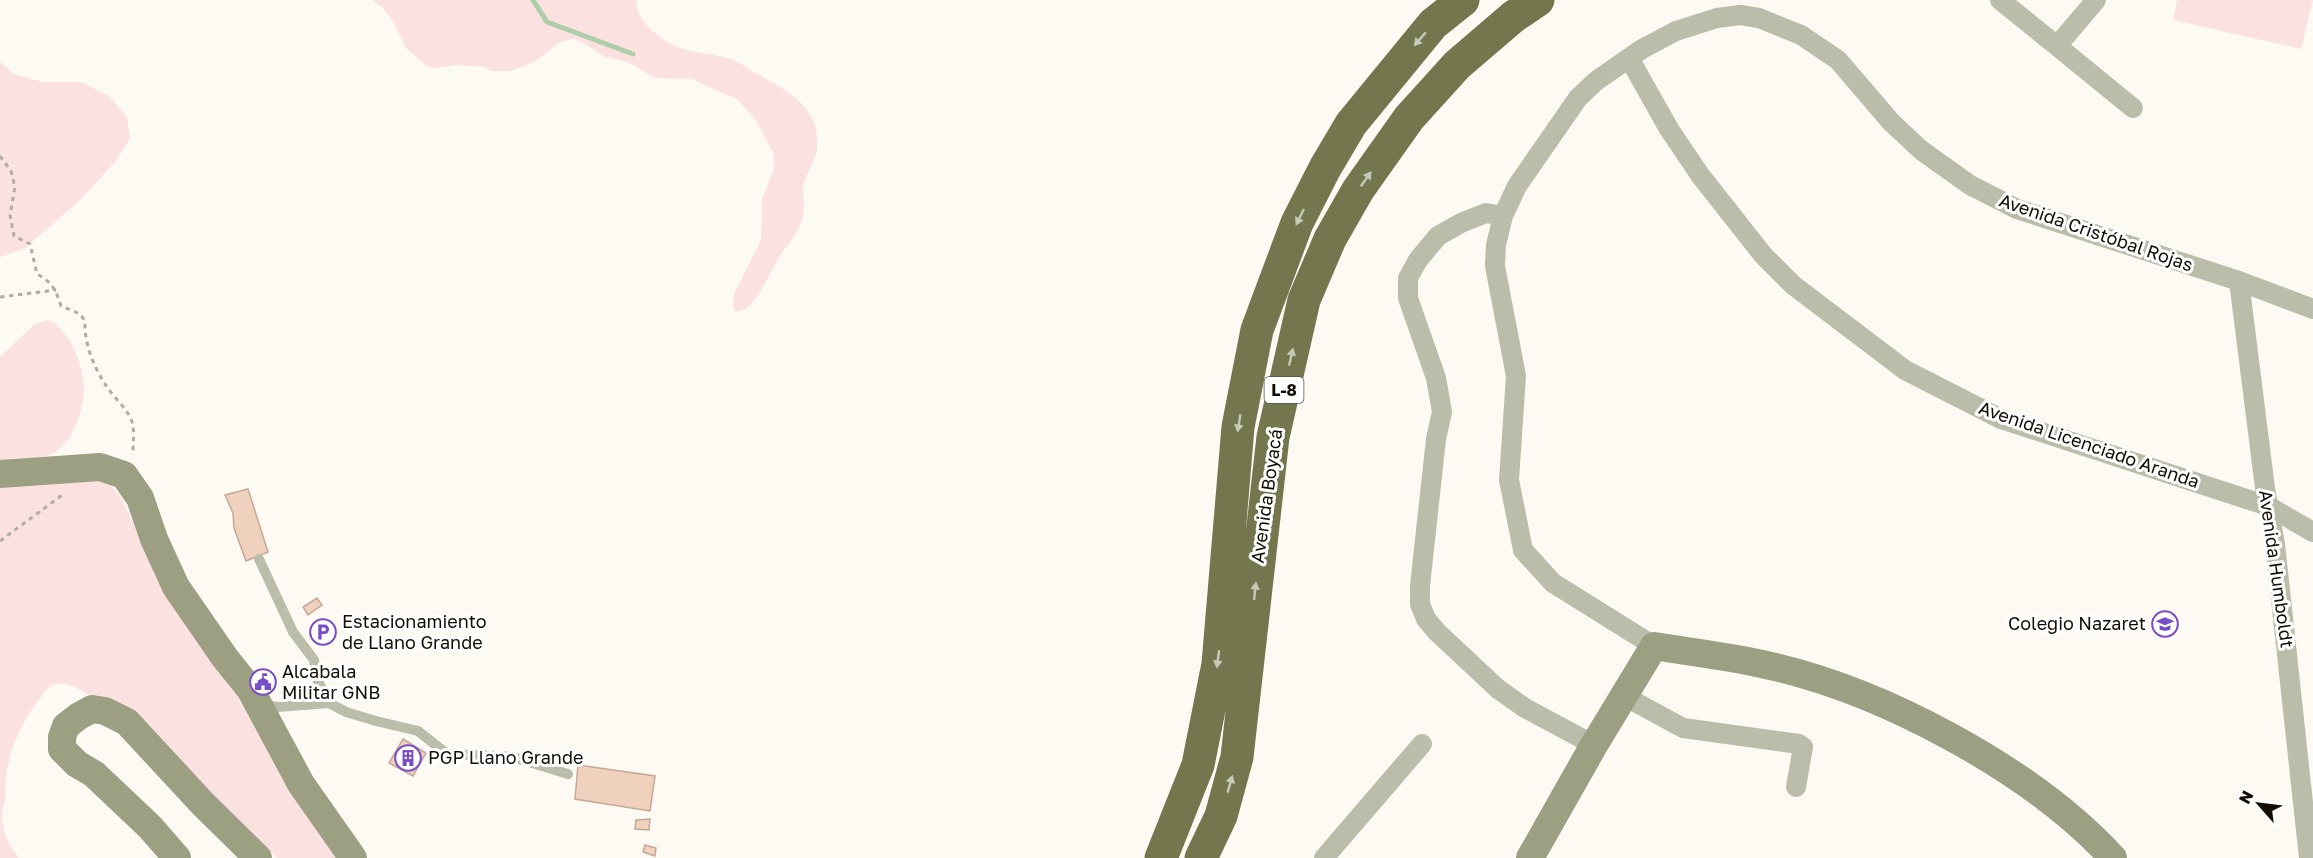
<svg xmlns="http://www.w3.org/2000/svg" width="2313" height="858" font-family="'Golos Text',sans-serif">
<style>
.green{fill:#fbe2e0}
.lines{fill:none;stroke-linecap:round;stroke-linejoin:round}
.stream{stroke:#aecda9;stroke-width:5}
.building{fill:#efd1be;stroke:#c5a896;stroke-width:1.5}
.path{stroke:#b1ada6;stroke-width:3;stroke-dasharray:4.5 4.5;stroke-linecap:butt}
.lane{stroke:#bbbdaa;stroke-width:10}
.street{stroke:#bbbdaa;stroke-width:20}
.secondary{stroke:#9d9f83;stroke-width:28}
.highway{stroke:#74774e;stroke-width:33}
.oneway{fill:#c7c9b8}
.labels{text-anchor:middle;stroke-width:6;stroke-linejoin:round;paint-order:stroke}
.shield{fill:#fff;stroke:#5a564f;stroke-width:1.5}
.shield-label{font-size:16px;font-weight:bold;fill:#130d04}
.street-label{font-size:18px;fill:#130d04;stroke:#fff}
.poi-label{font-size:18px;fill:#130d04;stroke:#fff;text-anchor:start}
</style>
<rect width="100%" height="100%" fill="#fdfaf4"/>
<path class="green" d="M372 0H636C638 16 644 24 656 34 680 53 695 51 724 57 736 59 745 67 756 73 787 91 821 106 817 149 816 160 807 172 804 183 802 191 804 197 804 205 804 226 793 238 782 253 769 270 759 309 736 312L733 307 734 294 761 240 762 200 774 168 773 152 755 119 737 99 691 79 655 78 628 62 605 57 578 40 572 39 560 42 536 61 511 71H491L485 67 457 65 435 68 428 67 406 48 392 20 382 7Z
M2177 0H2313L2301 49 2173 20Z
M0 62 14 74 43 82H81L109 96 127 117 130 139 115 162 79 201 24 249 0 257Z
M48 320C70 328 85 369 84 391 83 410 74 438 58 450 42 462 19 459 0 461V357L35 324Z
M99 480 111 486 122 499 163 586 227 677 285 784 342 858H277C238 821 199 785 158 749 136 731 114 709 89 695 78 688 64 680 51 685 22 717 4 754 5 798 5 804 2 810 2 816 2 831 9 846 19 858H0V485Z"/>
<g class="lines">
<path class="stream" d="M533 0 547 22 633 54"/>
</g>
<path class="building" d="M248 489 268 552 246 561 234 528 233 513 225 495Z
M317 598 322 605 308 615 303 607Z
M265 677 271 680 260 690 255 684Z
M403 739 426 753 413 776 389 763Z
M578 765 655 776 650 811 575 799Z
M650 819 649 830 635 829 636 820Z
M645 845 656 848 655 856 643 852Z"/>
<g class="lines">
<path class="path" d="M0 156 11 171 15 187 10 215 14 236 30 244 37 274C52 282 56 290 61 306L80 314 85 321C84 344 94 368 107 387 115 399 131 412 133 426 134 435 133 445 133 455
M0 297 56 290
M0 541 65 493"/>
<path class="lane" d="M259 559 293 632 314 660 317 679 329 703
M263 705 278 707 329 703 346 712 376 721 418 731 447 754 513 757 568 774"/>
<path class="street" d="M2000 0 2057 46 2096 0
M2057 46 2133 108
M1629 58 1669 129 1700 175 1763 255 1793 285 1905 370 2001 419 2268 506 2313 532
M1503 216 1486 213 1461 223 1438 236 1418 260 1408 278V298L1436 378 1442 412 1436 439 1420 586V604L1426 619 1437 632 1498 689 1525 708 1594 745
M2239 281 2265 488 2275 544 2309 858
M1654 646 1553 583 1523 550 1509 480 1516 376 1495 266 1496 245 1503 216 1517 186 1578 98 1596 81 1642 49 1676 31 1717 18 1740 15 1759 18 1801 35 1838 60 1891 122 1921 150 1970 185 2017 209 2239 281 2313 309
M1624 696 1683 728 1799 744 1803 747 1796 787
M1324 858 1422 744"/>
<path class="secondary" d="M0 474 100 467 124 475 140 498 154 539 176 587 225 658 250 689 301 784 353 858
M177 858 150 827 94 774 77 764 62 749V737L66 726 79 716 92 709 105 711 127 722 203 804 258 858
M1530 858 1594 745 1654 646C1690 652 1727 656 1762 664 1880 689 2031 769 2113 858"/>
<path class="highway" d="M1161 858 1198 765 1218 664 1238 427 1257 330 1297 223 1325 168 1351 124 1433 24 1463 0
M1201 858 1221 816 1237 757 1273 437 1304 300 1330 239 1358 190 1409 118 1457 65 1513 17 1538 0"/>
</g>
<defs><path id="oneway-solid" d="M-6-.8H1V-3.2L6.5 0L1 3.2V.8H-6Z" transform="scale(1.5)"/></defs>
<g class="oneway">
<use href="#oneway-solid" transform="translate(1420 39) rotate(131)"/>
<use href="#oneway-solid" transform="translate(1366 179) rotate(-55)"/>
<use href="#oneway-solid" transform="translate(1300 217) rotate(116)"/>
<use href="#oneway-solid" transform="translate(1291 357) rotate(-77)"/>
<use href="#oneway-solid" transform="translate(1239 423) rotate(99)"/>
<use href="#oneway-solid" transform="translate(1255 591) rotate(-84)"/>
<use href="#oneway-solid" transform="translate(1218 659) rotate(97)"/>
<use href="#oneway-solid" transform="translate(1230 784) rotate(-74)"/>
</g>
<defs>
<g id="school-ring" transform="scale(1.35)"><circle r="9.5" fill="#fff" stroke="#784dc6" stroke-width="1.5"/><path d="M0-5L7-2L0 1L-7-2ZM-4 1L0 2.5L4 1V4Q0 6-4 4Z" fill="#784dc6"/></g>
<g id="parking-ring" transform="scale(1.35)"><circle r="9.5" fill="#fff" stroke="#784dc6" stroke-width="1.5"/><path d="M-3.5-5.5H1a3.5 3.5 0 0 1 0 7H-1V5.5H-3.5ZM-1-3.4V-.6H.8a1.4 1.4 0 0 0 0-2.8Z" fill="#784dc6"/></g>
<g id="civic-ring" transform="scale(1.35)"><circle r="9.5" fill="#fff" stroke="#784dc6" stroke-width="1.5"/><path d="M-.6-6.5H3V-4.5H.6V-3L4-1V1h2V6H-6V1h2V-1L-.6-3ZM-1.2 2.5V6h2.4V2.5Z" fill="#784dc6"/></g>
<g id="building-ring" transform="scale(1.35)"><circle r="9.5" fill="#fff" stroke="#784dc6" stroke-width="1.5"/><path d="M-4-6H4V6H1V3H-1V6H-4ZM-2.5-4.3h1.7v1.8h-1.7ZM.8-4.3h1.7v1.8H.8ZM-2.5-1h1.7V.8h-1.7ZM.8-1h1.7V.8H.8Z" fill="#784dc6"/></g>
</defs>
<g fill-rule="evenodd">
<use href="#school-ring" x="2165" y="624"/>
<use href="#parking-ring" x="323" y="632"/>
<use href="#civic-ring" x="263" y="682"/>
<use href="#building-ring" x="408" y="758"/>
</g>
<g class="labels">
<rect class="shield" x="1264.5" y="377" width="39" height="26" rx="4.5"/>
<g class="shield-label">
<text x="1284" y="396">L-8</text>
</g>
<g class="street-label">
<text transform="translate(2096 233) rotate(19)" y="6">Avenida Cristóbal Rojas</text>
<text transform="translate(2089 445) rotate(19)" y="6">Avenida Licenciado Aranda</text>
<text transform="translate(1267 496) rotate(-82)" y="6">Avenida Boyacá</text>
<text transform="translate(2276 569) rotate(82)" y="6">Avenida Humboldt</text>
</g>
<g class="poi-label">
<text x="342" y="628">Estacionamiento<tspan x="342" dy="21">de Llano Grande</tspan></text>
<text x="2146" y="630" text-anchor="end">Colegio Nazaret</text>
<text x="282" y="678">Alcabala<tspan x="282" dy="21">Militar GNB</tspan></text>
<text x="428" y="764">PGP Llano Grande</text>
</g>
</g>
<g transform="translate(2259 804) rotate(298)" stroke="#ffffff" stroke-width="4.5" paint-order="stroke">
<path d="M0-4.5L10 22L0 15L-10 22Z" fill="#130d04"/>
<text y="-9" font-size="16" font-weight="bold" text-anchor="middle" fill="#130d04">N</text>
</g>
</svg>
